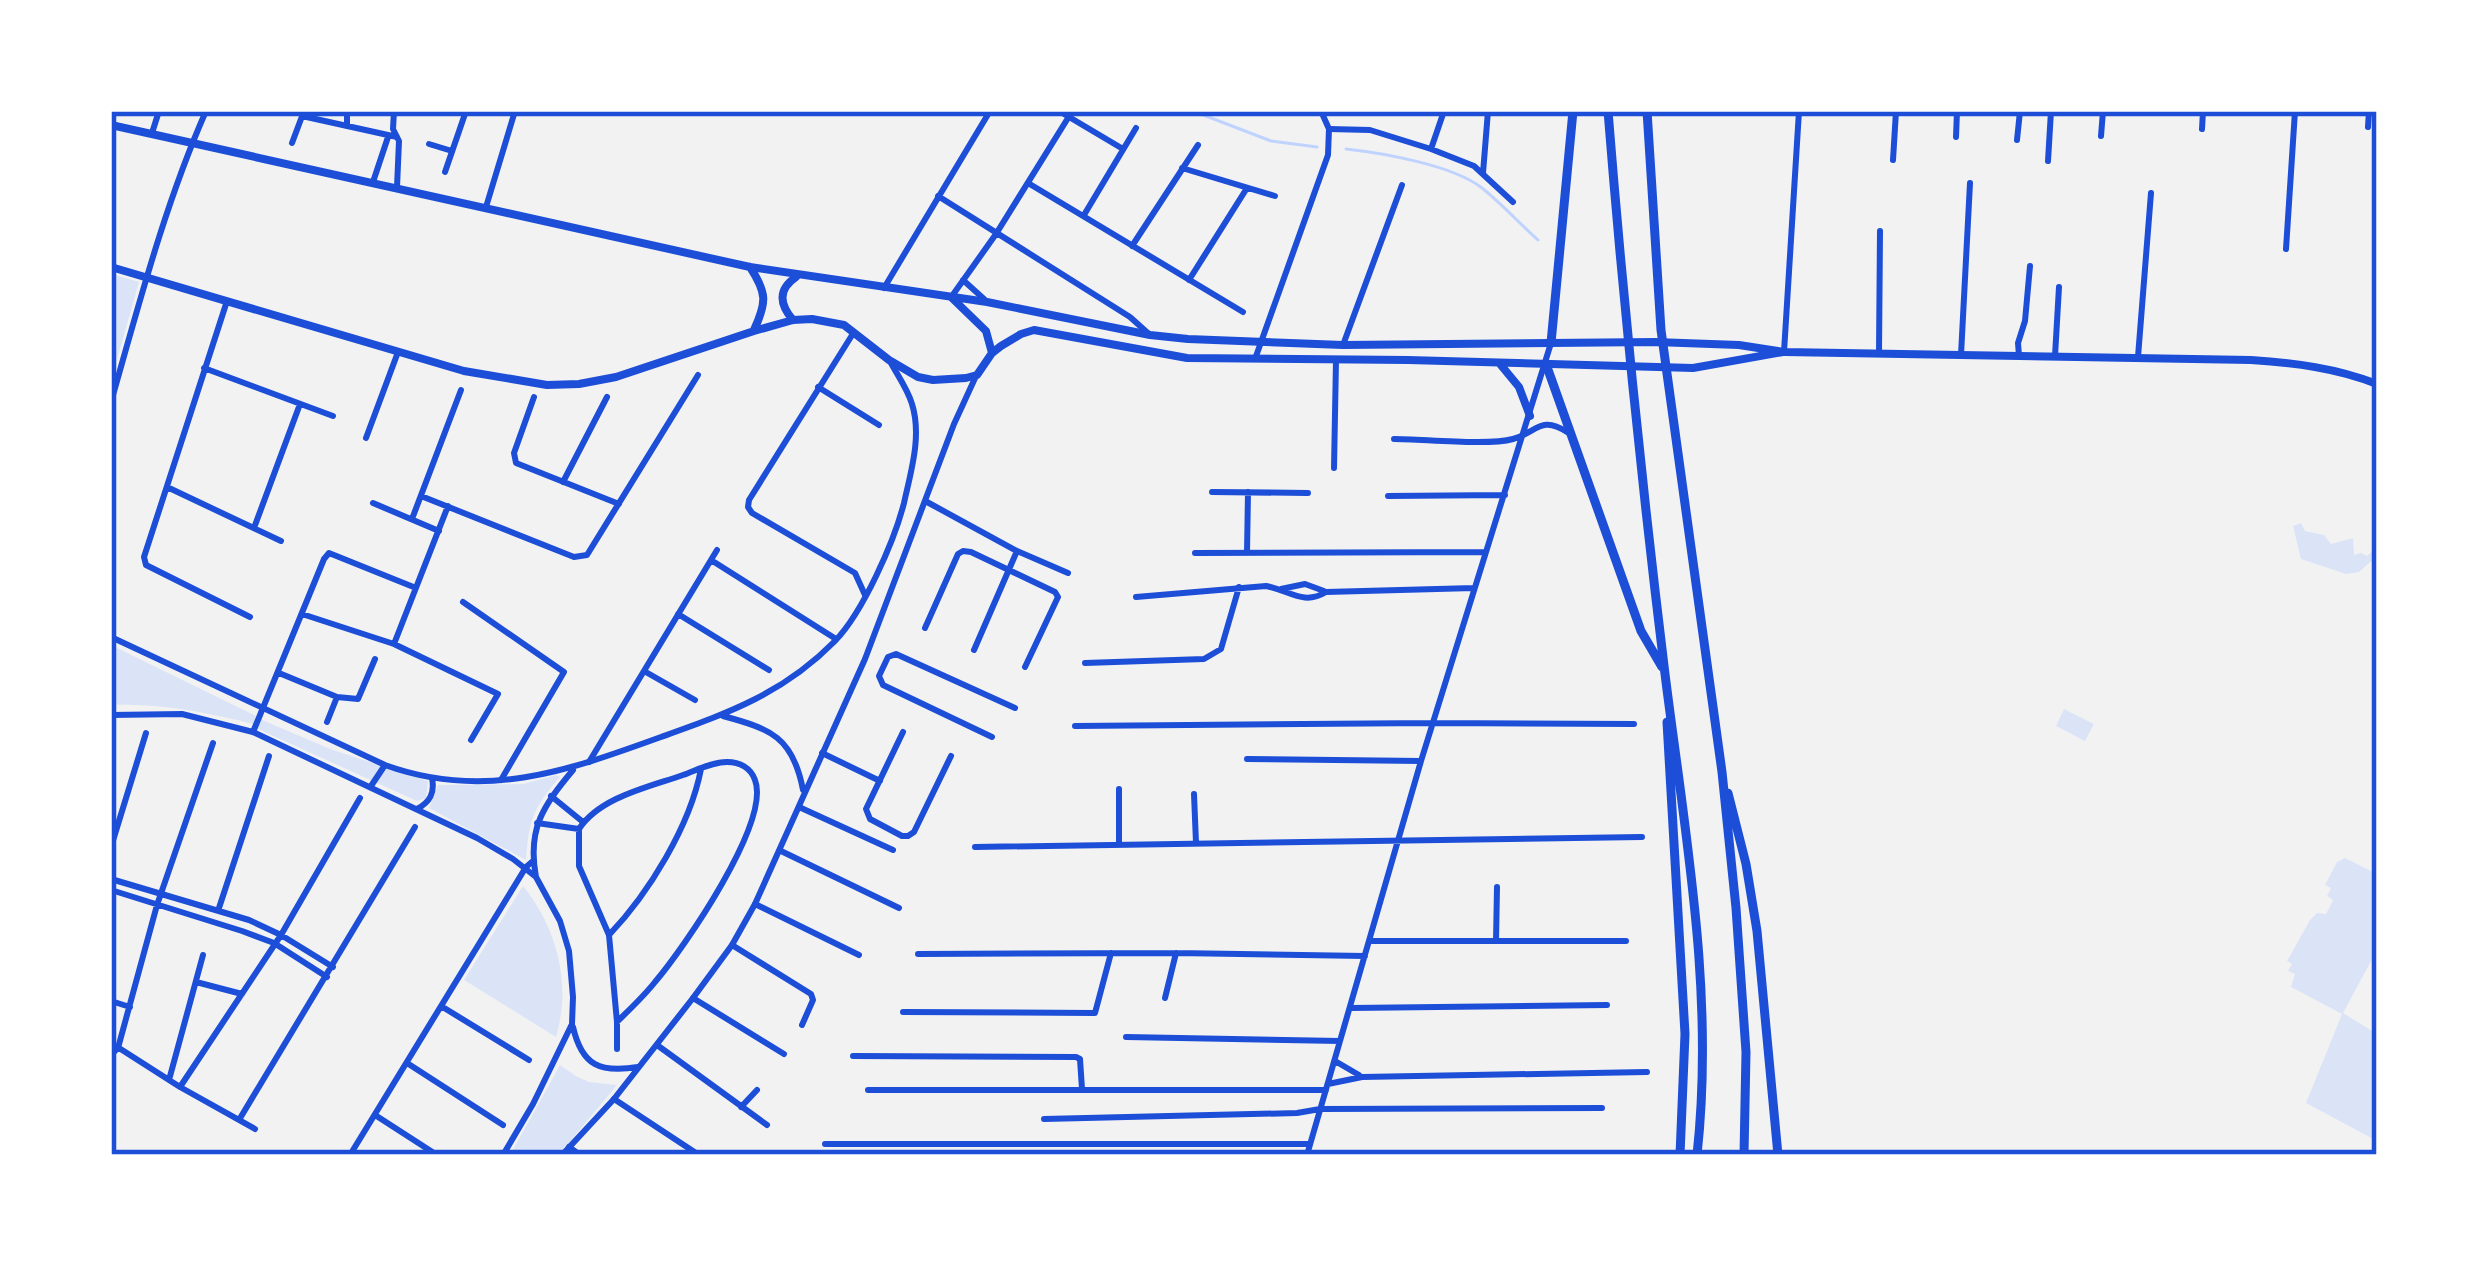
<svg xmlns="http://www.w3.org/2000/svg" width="2488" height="1266" font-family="Roboto,sans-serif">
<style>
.green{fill:#dbe4f7}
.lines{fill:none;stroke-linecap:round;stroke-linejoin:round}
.stream{stroke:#bfd3fe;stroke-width:3}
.minor{stroke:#1d4ed8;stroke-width:6}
.tertiary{stroke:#1d4ed8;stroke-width:6}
.secondary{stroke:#1d4ed8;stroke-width:8}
.trunk{stroke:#1d4ed8;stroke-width:9}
.neatline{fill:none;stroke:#1d4ed8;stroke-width:4.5}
</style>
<rect width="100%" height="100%" fill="#f2f2f2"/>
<path class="green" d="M111 274 139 282 111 380Z
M2301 523 2305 531 2324 535 2331 544 2353 538 2354 555 2361 553 2367 556 2377 547V556L2359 572 2346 574 2301 559 2293 526Z
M113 646 256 716 253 724C205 712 161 703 111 705V651Z
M2064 709 2094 724 2085 741 2056 726Z
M260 719 330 749 428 781 426 798 417 801 258 729Z
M557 775 560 777C533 808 529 820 526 860L429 808 438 785 523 784Z
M2345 858 2377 874V950L2343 1013 2377 1034V1141L2306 1103 2342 1014 2291 987 2295 974 2288 971 2292 964 2287 961 2310 920 2317 913 2326 914 2333 900 2327 896 2331 888 2325 885 2337 862Z
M523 886C557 928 572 984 556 1037L464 980Z
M560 1065 576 1076 589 1082 617 1085 559 1155H510Z"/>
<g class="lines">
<path class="stream" d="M1193 111 1271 141 1317 147
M1346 149C1382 153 1453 165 1482 188 1502 204 1519 223 1538 240"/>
<path class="minor" d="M394 111 393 129 399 141 397 187
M1059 111 1123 149
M302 116 397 137
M347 126V111
M2368 127 2369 111
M1329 129 1370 130 1431 149 1474 166 1513 202
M2202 129 2203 111
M152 133 159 111
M2101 136 2103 111
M1956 137 1957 111
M2017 140 2020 111
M292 143 304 111
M429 144 452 151
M1431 149 1444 111
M1893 160 1896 111
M2048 161 2051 111
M1182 168 1275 196
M445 172 466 111
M1483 173 1488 111
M373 182 388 137
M1028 183 1243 312
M938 196 1130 317 1150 335
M486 207 515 111
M1084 215 1136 128
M1132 246 1198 145
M2286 249 2295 111
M963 280 984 299
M1189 280 1247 188
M884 288 990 111
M952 296 996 234 1068 118
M227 301 144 557 146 565 250 617
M854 332 749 500 748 507 752 513 855 573 865 595
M1343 345 1402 185
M1879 353 1880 231
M1961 355 1970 183
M2019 356 2018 343 2025 321 2030 266
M2055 356 2059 287
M2138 357 2151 193
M204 368 333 416
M818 387 879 425
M534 397 514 453 516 463 619 504
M111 402C139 304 165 204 206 111
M366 438 398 352
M1394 439C1423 439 1488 446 1513 439 1537 432 1541 415 1567 432
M1334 468 1336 360
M563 482 607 397
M167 487 281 541
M1212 492 1308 493
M421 496 574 557 587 555 698 375
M1388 496 1505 495
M927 502 1017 551 1068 573
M373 503 439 531
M412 519 461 390
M254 528 300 404
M1195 553 1486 552
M1247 553 1248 492
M711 560 836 639
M1281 589 1305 584 1324 591
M1136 597 1266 586C1289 590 1303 606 1326 592L1474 588
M463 602 564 672 501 780
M302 614 394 644 498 694 471 740
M678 614 769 670
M925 628 958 554 963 551 971 552 1055 592 1058 597 1025 667
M394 644 448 506
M974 650 1017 551
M1085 663 1204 659 1221 649 1239 587
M644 671 695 700
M279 673 337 697 358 699 375 659
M327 722 337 697
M1075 726 1432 723 1634 724
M253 732 324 559 329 553 416 588
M903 732 866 809 870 819 902 836H908L914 832 951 756
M992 737 883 685 879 676 888 657 896 654 1015 708
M822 753 880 781
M1247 759 1421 761
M589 762 717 550
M1194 794 1196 843
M551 796 583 822
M799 807 893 850
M537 823 579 829
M579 829C600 797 649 787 683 775 697 770 712 762 727 762 740 762 751 768 755 780 771 822 684 948 655 982 644 996 630 1009 617 1022
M579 829V866L609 935 617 1022V1049
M1119 844V789
M111 847 146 733
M975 847 1642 837
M781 851 899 908
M111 879 249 920 281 935 333 967
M111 890 242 931 274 943 327 977
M755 904 859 955
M218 911 269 756
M609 935C649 893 690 826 701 769
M1370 941H1626
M1496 941 1497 887
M732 945 811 994 813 1000 802 1025
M918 954 1176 953 1365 956
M196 982 242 994
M693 998 784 1054
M1165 998 1176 953
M111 1001 130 1007
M441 1006 529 1060
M1350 1008 1607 1005
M903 1012 1095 1013 1111 953
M1126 1037 1340 1041
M657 1045 767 1125
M119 1048 180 1087 255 1129
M111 1055 118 1048 157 905 213 743
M853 1056 1076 1057 1080 1059 1082 1089
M1335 1061 1359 1075
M407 1063 503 1125
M169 1080 203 955
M1328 1084 1362 1077 1647 1072
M180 1087 281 935 360 798
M868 1090H1326
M614 1099 699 1155
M741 1107 757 1090
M375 1115 437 1155
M1044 1119 1297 1113 1320 1109 1602 1108
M239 1120 415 827
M825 1144H1310
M569 1147 580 1155
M350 1155 526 867 533 861
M1307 1155 1421 761 1551 343"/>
<path class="tertiary" d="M1784 352 1799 111
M1255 359 1328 155 1329 129 1321 111
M111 637 385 765C484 801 567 771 661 737 728 713 783 694 835 641 863 612 894 542 904 503 911 471 922 436 912 404 908 390 898 376 891 363
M111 715 182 714 253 732 477 838 513 859 536 877 560 921 569 951 573 997 572 1024 533 1104 503 1155
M723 716C771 729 793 737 803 790
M371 786 385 765
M417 809C430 802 435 793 432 778
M536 877C527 829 543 806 573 770
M573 1027C582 1066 600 1073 638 1067
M562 1155 614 1099 693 998 732 945 755 904 865 659 954 424 976 376"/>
<path class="secondary" d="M111 125 750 267 987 302 1150 335 1188 339 1343 345 1655 342 1739 345 1784 352 2251 360C2295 363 2336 368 2377 384
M111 267 464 371 547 385 579 384 616 377 754 331 793 320 812 319 844 325 889 360 918 377 933 380 966 378 977 375 992 353 1001 346 1021 334 1034 330 1187 358 1408 360 1693 368 1783 352
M750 267C767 293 767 302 754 330
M952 298 986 331 992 353
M793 320C780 305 777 290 796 277
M1500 364 1519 387 1530 416"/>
<path class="trunk" d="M1608 111C1623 299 1642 486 1665 674 1685 834 1715 993 1697 1155
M1647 111 1661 330 1722 772 1736 908 1746 1052 1744 1155
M1551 343 1573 111
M1546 364 1641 631 1662 667
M1667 722 1685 1034 1680 1155
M1728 793 1746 864 1757 931 1778 1155"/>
</g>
<rect width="2488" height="1266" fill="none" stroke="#ffffff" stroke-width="228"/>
<rect x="114" y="114" width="2260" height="1038" class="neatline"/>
</svg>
